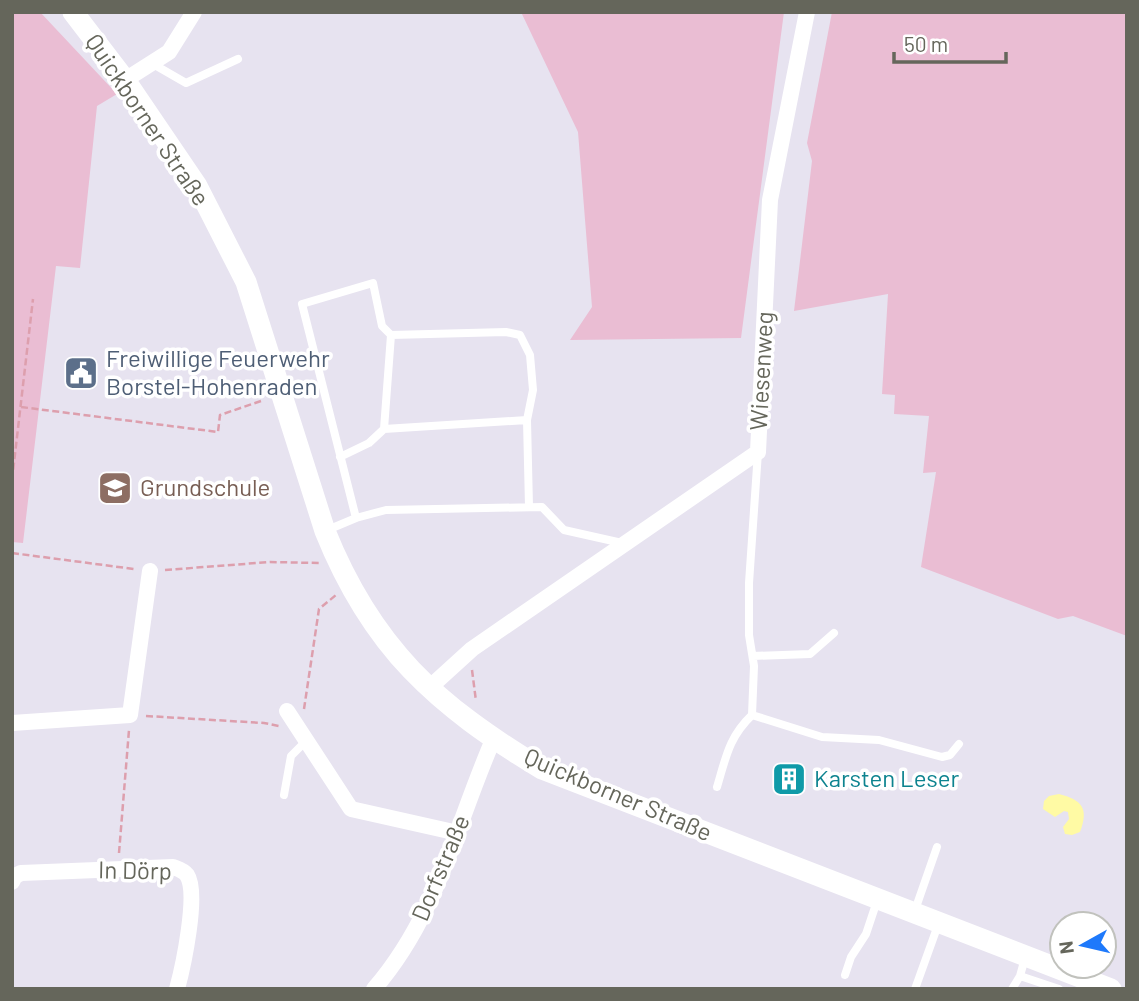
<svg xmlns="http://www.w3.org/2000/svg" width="1139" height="1001" font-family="Barlow,sans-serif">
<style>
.green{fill:#eabdd3}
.water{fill:#fffaa4}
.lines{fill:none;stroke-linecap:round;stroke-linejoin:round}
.path{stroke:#dd9fad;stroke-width:2.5;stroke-dasharray:7 3.5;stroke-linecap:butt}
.lane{stroke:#fff;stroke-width:8}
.street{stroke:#fff;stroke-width:16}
.secondary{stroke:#fff;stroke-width:21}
.labels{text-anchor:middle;stroke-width:7;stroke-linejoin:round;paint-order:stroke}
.street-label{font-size:24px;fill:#65665b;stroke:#fff}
.service-label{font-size:24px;fill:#4e5e75;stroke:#fff;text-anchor:start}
.education-label{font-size:24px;fill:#785e54;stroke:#fff;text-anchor:start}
.culture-label{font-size:24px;fill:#0d838f;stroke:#fff;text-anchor:start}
</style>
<rect width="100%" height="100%" fill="#e7e3f0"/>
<path class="green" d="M12 12H40L117 94 97 106 80 268 56 266 23 543 12 542Z
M521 12H784L741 338 570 340 592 307 578 132Z
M832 12H1127V636L1073 616 1058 619 921 567 936 472 923 473 929 416 894 414 895 395 882 394 888 294 794 311 812 161 807 143Z"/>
<path class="water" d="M1059 794C1082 800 1089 808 1080 832L1072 835 1065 834 1063 827 1069 819 1068 812 1064 811 1055 817 1043 809 1044 801 1049 796Z"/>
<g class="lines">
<path class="path" d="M21 407 218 432 220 415 264 400
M12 480 33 299
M12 553 134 569
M165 570 270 562 319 563
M472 670 476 701
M304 709 319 609 336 595
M146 716 264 723 279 726
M119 853 129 730"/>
<path class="lane" d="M153 64 186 83 238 59
M384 429 527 420
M758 452 749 583V635L754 666 752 715 822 737 879 740 942 757 950 755 959 744
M340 457 369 443 384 429 391 335
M356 518 302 304 373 283 382 326 391 335 506 332 520 335 530 355 533 390 527 420 529 507
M325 531 356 518 386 510 542 507 564 530 622 543
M753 656 810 654 834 633
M717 787C726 757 729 737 752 715
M284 795 291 756 307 740
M914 913 937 847
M1025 958 1020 976 1059 989
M845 975 851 957 866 934 877 901
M915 989 938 925
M1012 989 1020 976"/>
<path class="street" d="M125 80 169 52 194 12
M428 689 472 649 758 452 770 200 807 12
M287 711 351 809 458 833
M12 723 130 715 150 571
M12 882 15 876 21 873 173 867C178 869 183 870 187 875 199 893 183 967 177 989
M374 989C438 915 455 827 493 740"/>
<path class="secondary" d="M73 12 125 80 197 186 246 282 325 531C372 648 436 705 542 769L1111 989"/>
</g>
<defs>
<g id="civic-square" transform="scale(1.75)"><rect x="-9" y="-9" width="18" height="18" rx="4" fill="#5c6f8a" stroke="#fff"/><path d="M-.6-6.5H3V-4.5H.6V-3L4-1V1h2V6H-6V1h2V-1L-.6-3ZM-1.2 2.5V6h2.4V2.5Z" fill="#fff"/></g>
<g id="school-square" transform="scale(1.75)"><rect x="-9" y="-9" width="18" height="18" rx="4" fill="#8d6e63" stroke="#fff"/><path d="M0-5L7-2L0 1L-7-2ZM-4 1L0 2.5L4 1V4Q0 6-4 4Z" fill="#fff"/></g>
<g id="building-square" transform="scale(1.75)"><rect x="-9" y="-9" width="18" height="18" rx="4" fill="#0f9aa8" stroke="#fff"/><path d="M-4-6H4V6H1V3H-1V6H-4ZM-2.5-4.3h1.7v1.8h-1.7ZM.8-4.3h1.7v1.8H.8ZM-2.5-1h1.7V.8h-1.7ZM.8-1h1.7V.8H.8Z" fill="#fff"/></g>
</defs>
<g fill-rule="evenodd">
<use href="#civic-square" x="81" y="373"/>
<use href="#school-square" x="115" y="488"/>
<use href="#building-square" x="789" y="779"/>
</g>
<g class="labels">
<g class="street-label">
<text transform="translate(147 120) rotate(56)" y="8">Quickborner Straße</text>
<text transform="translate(762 371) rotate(-87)" y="8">Wiesenweg</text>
<text transform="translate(618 795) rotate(23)" y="8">Quickborner Straße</text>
<text transform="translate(441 868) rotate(-67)" y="8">Dorfstraße</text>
<text transform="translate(135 871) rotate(1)" y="8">In Dörp</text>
</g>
<g class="service-label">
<text x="106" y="367">Freiwillige Feuerwehr<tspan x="106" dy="28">Borstel-Hohenraden</tspan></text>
</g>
<g class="education-label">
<text x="140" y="496">Grundschule</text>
</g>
<g class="culture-label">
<text x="814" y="787">Karsten Leser</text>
</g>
</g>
<rect width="1139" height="1001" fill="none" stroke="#65665b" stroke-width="28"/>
<g transform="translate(1083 945) rotate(262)"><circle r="33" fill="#ffffff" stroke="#c1c2bd" stroke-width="2"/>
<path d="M0-5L12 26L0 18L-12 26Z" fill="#1e79fb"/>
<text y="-10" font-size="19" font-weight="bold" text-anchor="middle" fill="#65665b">N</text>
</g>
<path d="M894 52v10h112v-10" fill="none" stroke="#65665b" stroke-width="3.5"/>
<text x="904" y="52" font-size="21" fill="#65665b" stroke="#ffffff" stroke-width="5" paint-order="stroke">50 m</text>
</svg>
